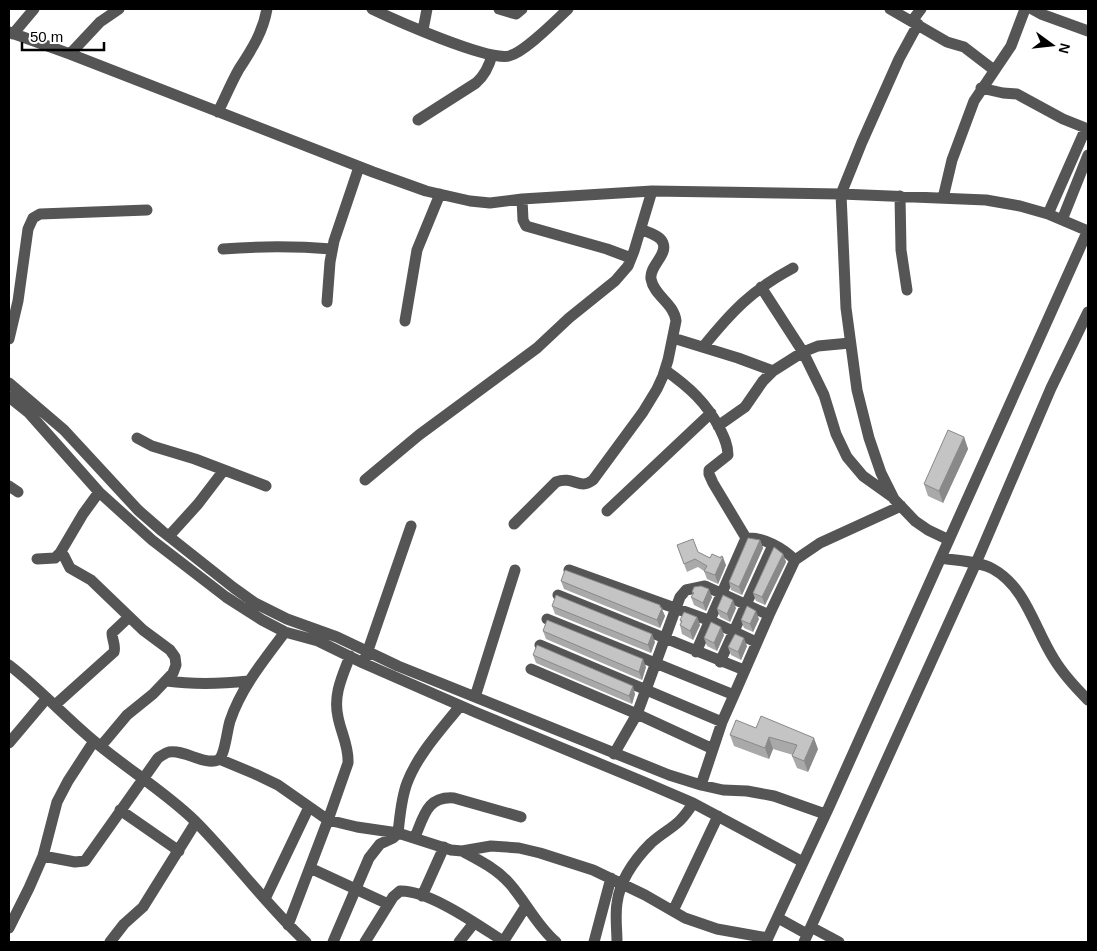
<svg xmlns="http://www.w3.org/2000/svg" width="1097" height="951" font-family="Arial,sans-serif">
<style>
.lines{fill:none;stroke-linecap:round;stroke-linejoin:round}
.minor{stroke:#555;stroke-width:11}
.wall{fill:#a9a9a9}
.shaded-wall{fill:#898989}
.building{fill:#c4c4c4;stroke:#898989}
</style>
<rect width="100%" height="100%" fill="#fff"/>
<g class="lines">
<path class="minor" d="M372 9C395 20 487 61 509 56 525 52 555 21 568 9
M499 9 516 14 522 9
M890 9 947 42 964 47 994 70
M1032 9 1041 14 1088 31
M912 21 921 9
M918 24 899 59 862 142 841 194 846 308 857 390 869 438 881 473 894 499 915 521 928 530 949 540
M423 30 427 9
M9 32 70 54 373 172 426 191 470 201 490 203 522 199 652 191 841 194 986 200 1020 206 1048 214 1088 231
M13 34 34 9
M70 54 100 22 119 9
M981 88 1003 93 1017 94 1063 119 1088 129
M218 112C225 98 231 83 239 69 252 49 263 32 267 9
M418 120 476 83C485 75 489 67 492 55
M900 196 901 250 907 290
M943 198 952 160 974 101 1011 46 1025 9
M522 199 523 220 526 226 607 249 631 258
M1048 214 1086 128
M1062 220 1088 155
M223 249C260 246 295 246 332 249
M761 287 803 352 824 395 836 434 847 457 863 476 891 496
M327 302 330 262 334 241 359 167
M405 321 417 250 440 194
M673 338 738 358 773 371
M9 339 18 301 28 229 33 218 40 214 147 210
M703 347C732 311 752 290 793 268
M665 370C689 387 706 402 720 429 724 437 728 445 728 455L709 470V474L713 483 746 538
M9 383 64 430 138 510 162 531 234 588 255 603 287 619 337 637 398 666 669 775 701 785 723 790 747 791 774 796 825 814
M9 397 29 413 99 492 152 540 226 597 262 620 285 632 318 641 363 663 475 712 644 782 693 803 803 862
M718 426 745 407 763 381 773 371 803 352 818 346 850 343
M137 438 152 446 195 459 266 486
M365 480 419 435 537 348 569 318 615 281 628 266 634 251 652 191
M9 486 18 492
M607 511 711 413
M514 524 556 482C574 475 579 491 593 480L643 412 657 389 663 376 668 360 676 321C674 303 654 296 651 279 649 266 668 255 663 243 660 235 648 233 641 229
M169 536 198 504 224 470
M60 553 64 556 70 568 91 580 143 630 170 650 175 657 176 665 173 673 153 694 127 715 101 746
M941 558C958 561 978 561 993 569 1026 587 1035 630 1054 659 1063 674 1076 688 1088 700
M37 559 55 558 60 553 83 514 99 492
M569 570 711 621 756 642
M558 595 744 670
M547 619 734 695
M540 645 722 722
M696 652 746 538C764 537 783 548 795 560
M365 659 411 526
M720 662 773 545
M9 665C39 688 65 717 94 741 127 769 164 791 195 821 234 860 266 905 306 942
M531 669 637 714 713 749
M167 681C196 685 220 684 249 681
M475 697 515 570
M55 705 114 652C116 645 112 640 112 633L129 617
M9 743 47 698
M614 754 637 714 680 597 686 590 705 586 769 615
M219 759 255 774 278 785 328 820 357 827 398 833 451 850 462 851 491 846 519 848 540 853 593 870 645 895 685 918 717 929 768 938
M701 785 722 722 734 695 769 615 795 560 820 543 901 506
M120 810 179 851
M415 837C424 816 427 796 454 798L521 817
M462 851C479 860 497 869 510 884 526 902 537 926 556 942
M43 856 75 862 85 861 158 758C161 756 165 753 169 752 184 749 205 766 218 760 225 756 227 730 230 721 241 688 264 660 285 632
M310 868 388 904
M422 896 444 847
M265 899 309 807
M673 911 718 816
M778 918 807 934
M288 925 328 820 348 763C349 746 341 733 338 717 333 695 342 677 350 656
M811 927 839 942
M9 928 29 888 43 856 57 802 68 781 94 741
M110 942 124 924 143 907 196 822
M333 942 369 858 380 844 393 838 398 833C400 816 401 799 407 783 418 754 441 730 460 706
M365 942 393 897 400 891C429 890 478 925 503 941
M459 942 474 923
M503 942 526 906
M594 942 611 878
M617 942C617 930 615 916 617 903 620 880 635 859 651 843 669 827 679 827 693 803
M766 942 829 807 1088 230
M804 942 976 563 1051 388 1088 312"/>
</g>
<path class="wall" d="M964 437 968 449 943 503 928 496 924 484Z
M760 540 763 548 742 595 731 590 729 582Z
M677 545 698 552 726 565 718 584 707 579 704 571 698 567 687 572Z
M783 554 786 562 765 605 756 601 753 593Z
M561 581 661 607 665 616 660 628 564 589Z
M692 592 712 597 706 611 694 605 691 597 693 595Z
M552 606 655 642 651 653 555 614Z
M736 608 730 622 720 617 717 609Z
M697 617 700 625 693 640 682 634 680 625 681 623 680 620Z
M759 619 753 632 744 628 741 620Z
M543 631 646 667 642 680 546 639Z
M724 635 717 651 707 646 704 638Z
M747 646 741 660 731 655 728 647Z
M533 655 635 694 632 704 536 663Z
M756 728 818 749 808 772 797 768 792 756 793 755 773 749 769 759 734 746 730 735Z"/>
<path class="shaded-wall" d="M964 437 968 449 943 503 939 491Z
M760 540 763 548 742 595 739 587Z
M783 554 786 562 765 605 762 597Z
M723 557 726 565 718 584 715 575Z
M709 589 712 597 706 611 703 603Z
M733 600 736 608 730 622 727 614Z
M660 605 665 616 660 628 657 620Z
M756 611 759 619 753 632 750 624Z
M697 617 700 625 693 640 690 631Z
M721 627 724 635 717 651 714 643Z
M652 634 655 642 651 653 648 645Z
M744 638 747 646 741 660 738 652Z
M643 659 646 667 642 680 639 672Z
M633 686 635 694 632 704 629 696Z
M769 737 773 749 769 759 765 748Z
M814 738 818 749 808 772 804 761Z"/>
<path class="building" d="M948 430 964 437 939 491 924 484Z
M748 538 760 540 739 587 729 582Z
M693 539 698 552 710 558 712 554 721 558V556L723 557 715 575 704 571 707 566 695 559 684 564 677 545Z
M774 547 783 554 762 597 753 593Z
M565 570 660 605V607L662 608 657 620 561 581Z
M701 586 709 589 703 603 691 597 694 593 692 592 694 587Z
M556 595 652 634 648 645 552 606Z
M723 595 733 600 727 614 717 609Z
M747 606 756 611 750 624 741 620Z
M684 612 697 617 690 631 680 625 682 621 680 620Z
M547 620 643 659 639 672 543 631Z
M711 622 721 627 714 643 704 638Z
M735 634 744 638 738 652 728 647Z
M537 645 633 686 629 696 533 655Z
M761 716 814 738 804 761 792 756 797 745 769 737 765 748 730 735 736 720 756 728Z"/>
<rect width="1097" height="951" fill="none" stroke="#000000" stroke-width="20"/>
<g transform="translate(1052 45) rotate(105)" stroke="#ffffff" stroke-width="4" paint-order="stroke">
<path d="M0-4L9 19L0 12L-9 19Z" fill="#000000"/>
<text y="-8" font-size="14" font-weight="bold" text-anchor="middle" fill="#000000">N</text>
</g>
<path d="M22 42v8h82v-8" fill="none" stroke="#000000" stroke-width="2.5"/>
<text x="30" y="42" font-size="15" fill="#000000" stroke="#ffffff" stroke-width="4" paint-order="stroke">50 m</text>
</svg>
